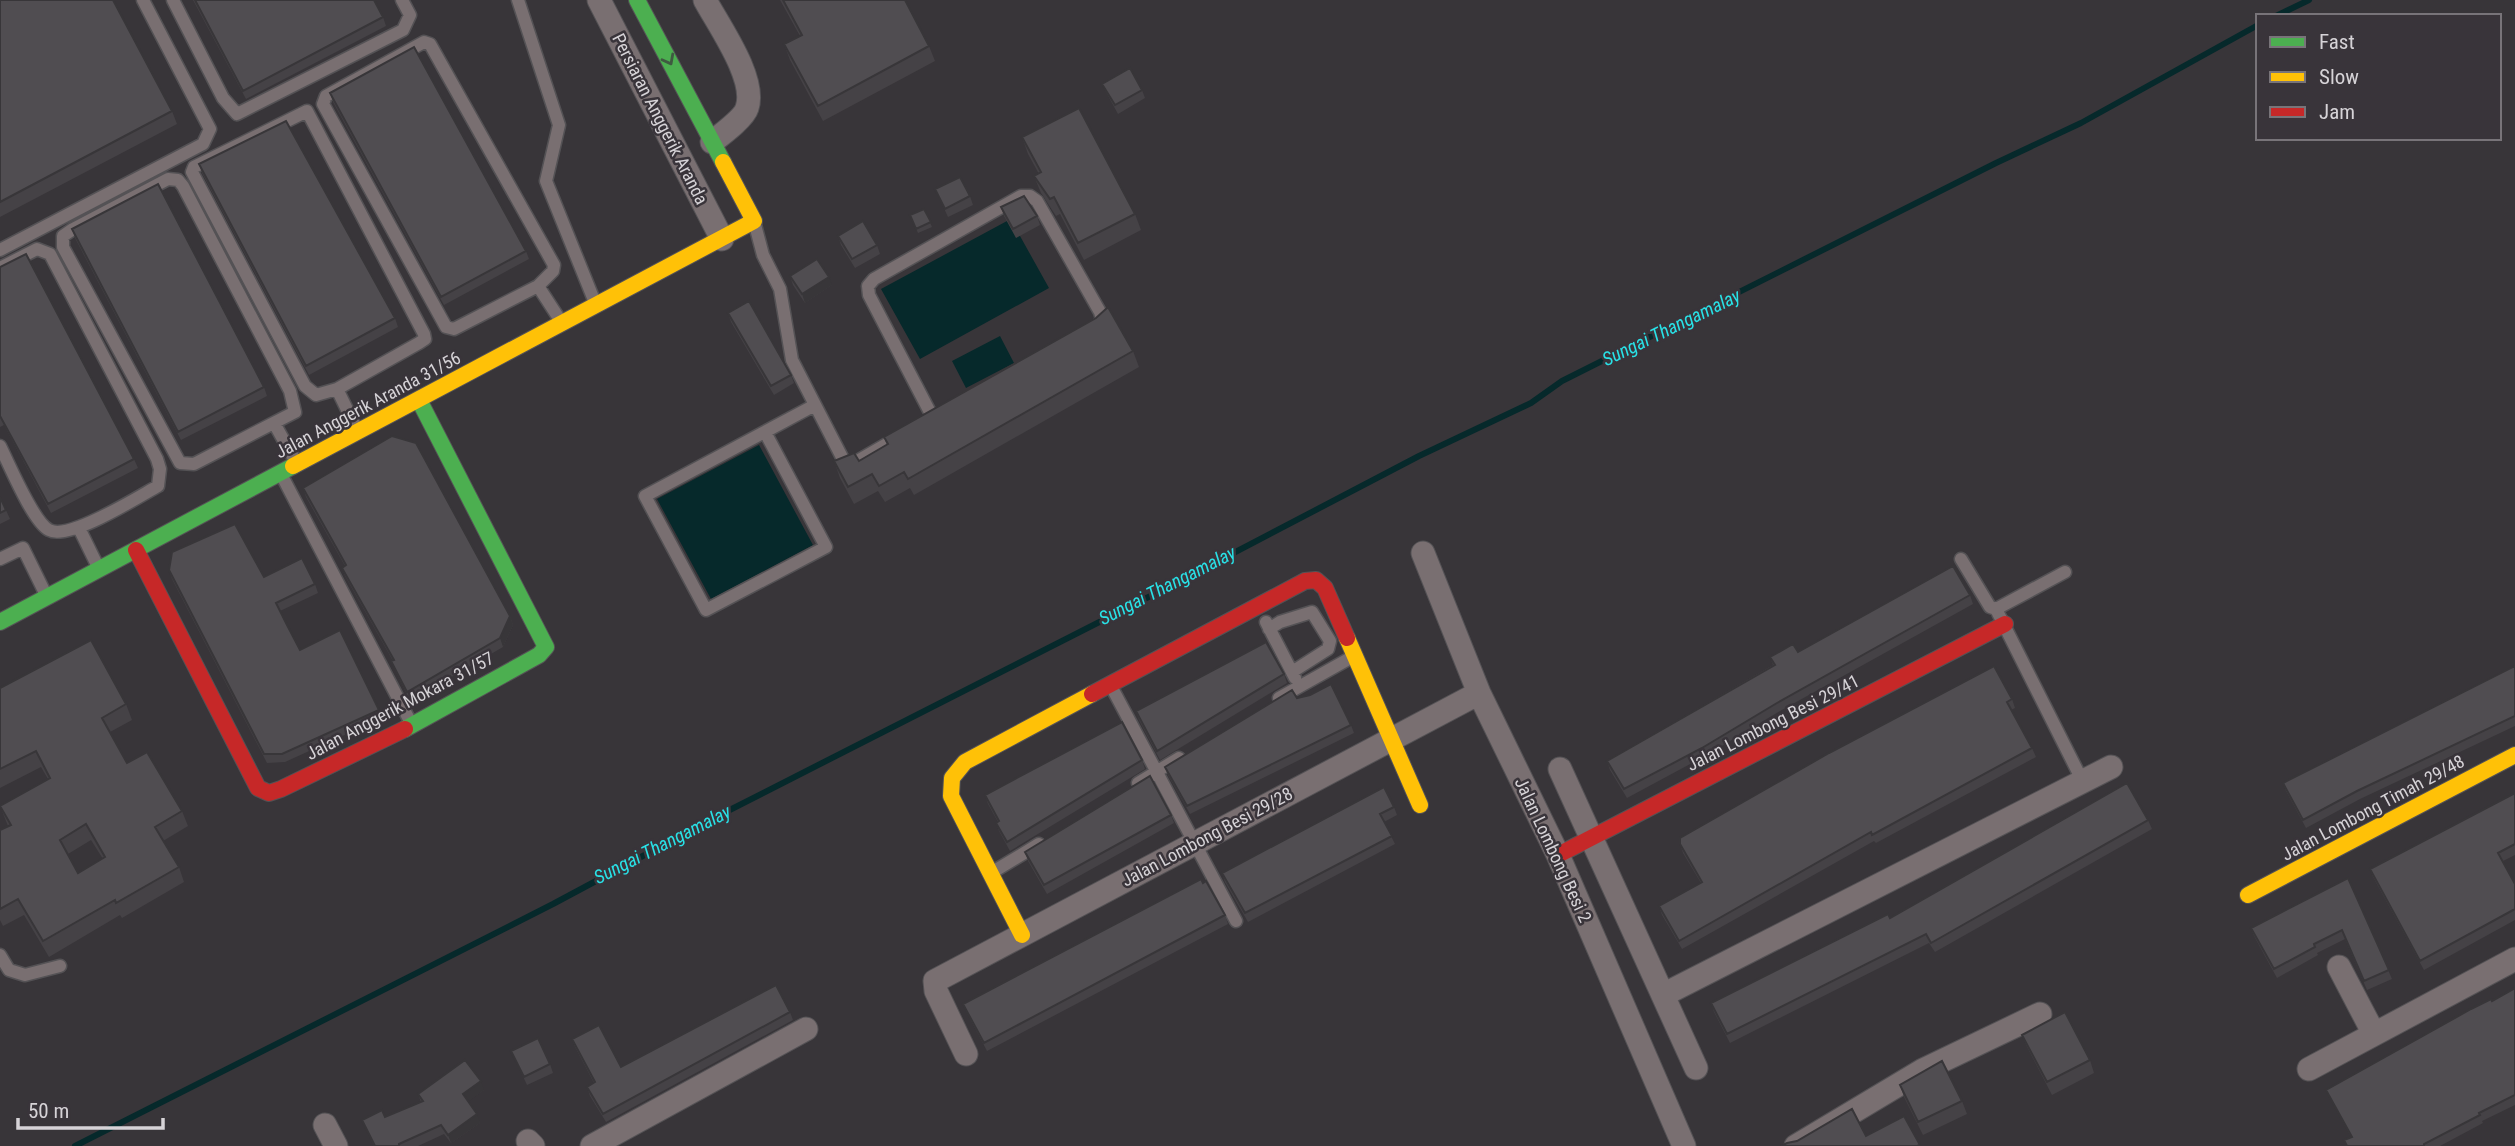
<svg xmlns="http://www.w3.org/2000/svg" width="2515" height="1146" font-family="'Roboto Condensed',sans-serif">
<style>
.water{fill:#06292b}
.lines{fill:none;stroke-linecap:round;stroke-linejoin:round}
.stream{stroke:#06292b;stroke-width:6}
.lane-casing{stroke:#545255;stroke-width:15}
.street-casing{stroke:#545255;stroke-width:25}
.fast-casing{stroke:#545255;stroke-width:18}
.slow-casing{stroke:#545255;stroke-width:18}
.jam-casing{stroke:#545255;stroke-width:18}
.lane{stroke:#796f71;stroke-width:12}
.street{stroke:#796f71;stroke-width:23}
.fast{stroke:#4caf50;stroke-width:16}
.slow{stroke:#ffc107;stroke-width:16}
.jam{stroke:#c62828;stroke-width:16}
.wall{fill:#454246;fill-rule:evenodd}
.shaded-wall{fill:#383639}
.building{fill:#504d51;stroke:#383639;stroke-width:2;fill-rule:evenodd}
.oneway{stroke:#3f5941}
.labels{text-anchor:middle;stroke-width:5;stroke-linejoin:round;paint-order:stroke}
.street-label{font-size:18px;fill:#d6d3d7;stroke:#39343a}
.water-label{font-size:19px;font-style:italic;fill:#29e2e7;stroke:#39343a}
</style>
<rect width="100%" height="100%" fill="#383539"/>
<path class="water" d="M1007 221 1020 236 1049 288 920 359 881 289Z
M1000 336 1014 363 966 388 952 361Z
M759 445 813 545 711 599 657 499Z"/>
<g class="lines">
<path class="stream" d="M2276 16 2309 0
M75 1146 553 904 710 820 1180 581 1419 456 1531 403 1562 381 1996 163 2081 123 2258 25"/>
<g class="lane-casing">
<path id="lane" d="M173 0 223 98 237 114 403 30 410 15 402 0
M518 0 559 125 546 181 596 305
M424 42 430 44 554 265 553 271 538 286 454 329 446 327 323 104 326 96Z
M168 179 178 180 183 186 290 391 295 412 194 464 180 463 63 247V236L73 229Z
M754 221 763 255 780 289 792 360 847 467 899 437
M0 250 203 144 210 129 143 0
M0 268 37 249 50 254 157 459 160 469 158 486C138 497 69 541 49 530 33 522 9 464 0 446
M538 286 562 323
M337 389 316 395 305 386 192 172 194 167 307 111 424 334 425 339 419 343 337 389 358 432
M933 418 869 295 868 286 874 279 1021 196H1030L1037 201 1100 312 1102 319 1096 328
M274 423 297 464
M765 432 826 547 706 610 645 496 815 405
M281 474 412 725
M79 528 99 569
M0 559 23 548 47 597
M1961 559 1990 607 1996 609
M2065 572 1996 609 2083 782
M1266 622 1295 678
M1269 629 1280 622 1312 612 1330 641 1328 649 1292 672
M1111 686 1236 921
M1279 698 1354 656
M1138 783 1179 758
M991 873 1039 844
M0 955 9 970 25 975 60 966"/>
</g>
<g class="street-casing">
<path id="street" d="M599 0 722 239
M705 0C719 26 757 79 747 108 744 118 721 135 712 142
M1423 553 1479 693 1558 855 1684 1146
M1560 769 1696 1068
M2339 967 2374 1034
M1663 995 2111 767
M966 1054 936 991 935 981 1479 693
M2309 1069 2515 959
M325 1125 336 1146
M528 1141 533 1146
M592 1146 806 1029
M1796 1146 1923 1070 2040 1014"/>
</g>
<g class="fast-casing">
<path id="fast" d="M637 0 723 162
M0 622 293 466
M405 729 539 655 546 647 419 400"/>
</g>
<g class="slow-casing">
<path id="slow" d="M293 466 754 221 723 162
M1347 638 1420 805
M2248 895 2515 755
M1022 935 951 796 952 778 965 762 1092 694"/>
</g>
<g class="jam-casing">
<path id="jam" d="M136 550 258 788 269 793 281 789 405 729
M1092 694 1305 581 1316 580 1325 588 1347 638
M1558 855 2005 624"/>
</g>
<use href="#lane" class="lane"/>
<use href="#street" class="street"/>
<use href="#fast" class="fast"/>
<use href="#slow" class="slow"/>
<use href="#jam" class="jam"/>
</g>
<path class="wall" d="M0 0 172 111 177 124 0 217Z
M193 0H374L383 17 386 26 246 99Z
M780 0H905L929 46 935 61 823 121 790 60 784 44 800 36Z
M1102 84 1142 90 1145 98 1118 114 1106 92Z
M330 93 526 251 529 259 444 305 333 102Z
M1022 137 1135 214 1141 230 1084 260 1060 214 1056 216 1041 193 1034 176 1039 174 1028 154Z
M199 164 395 318 398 327 309 375 202 173Z
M935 189 970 196 973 205 948 217Z
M1001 207 1037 216 1040 225 1016 238 1004 216Z
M924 209 932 227 918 233 910 215Z
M72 229 264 387 267 396 181 440 75 238Z
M838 236 877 245 880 254 855 268 841 245Z
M0 267 134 459 138 468 51 513 4 425 0 427Z
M790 276 832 285 805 303 793 285Z
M728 313 791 375 794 383 774 395 731 322Z
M1133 351 1139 367 914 495 910 488 885 502 878 491 854 504 840 478 834 461H859L887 445 884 437Z
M303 488 510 616 513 625 503 647 410 701 395 670 391 661H393L345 576 342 568 345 566 306 497Z
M0 497 10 519 0 524Z
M169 570 264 577 315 584 318 593 280 611 300 650 379 710 382 718 285 762 267 763 172 579Z
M1970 595 1973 604 1780 711 1705 756 1627 798 1610 770 1607 761 1773 665 1770 657 1798 652Z
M2515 666V726L2360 799 2306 828 2286 791 2283 783Z
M1284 674 1287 683 1160 760 1139 720 1136 711Z
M0 688 126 704 132 720 110 732 127 763 182 811 188 826 163 841 179 867 184 882 122 918 120 915 49 957 24 915 3 926 0 920V830L8 826 0 806 48 779 41 767 0 788ZM91 840 103 859 78 873 68 854Z
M1297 698 1351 725 1354 733 1190 814 1168 775 1165 767Z
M2012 699 2015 708 2011 710 2032 748 2036 757 1876 843 1874 841 1682 949 1662 915 1659 906 1701 883 1683 853 1680 844Z
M1142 760 1145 769 1010 851 999 831 996 823 998 822 988 804 985 795Z
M2515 793V855L2503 861 2515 884V920L2424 970 2373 877 2370 869Z
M1394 807 1397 815 1384 822 1395 844 1248 922 1225 882 1222 873Z
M1171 815 1174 823 1047 894 1028 861 1025 852Z
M2148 820 2152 829 1935 952 1929 943 1730 1043 1714 1012 1711 1003 1890 918Z
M2348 878 2392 979 2367 990 2345 939 2317 953 2318 955 2277 978 2254 936 2251 928Z
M1225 915 1228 924 987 1051 967 1013 963 1004Z
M2515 988V1105L2482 1121 2483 1123 2440 1146H2346L2344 1140 2351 1137 2330 1098 2326 1090Z
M790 1012 793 1020 606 1122 590 1096 587 1087 594 1083 575 1047 572 1039 621 1067Z
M2022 1035 2090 1060 2094 1073 2052 1095 2027 1047Z
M511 1051 550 1064 553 1073 527 1085Z
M1900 1085 1962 1101 1967 1114 1923 1135 1904 1097Z
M484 1090 468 1101 480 1123 451 1143 444 1134 418 1146H374L362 1120 385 1117 421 1102 418 1094Z"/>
<path class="shaded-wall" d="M829 277 832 285 805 303 802 294Z
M510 616 513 625 503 647 500 638Z
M481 1081 484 1090 466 1103 463 1094Z
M477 1114 480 1123 451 1143 448 1135Z"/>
<path class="building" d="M0 0H113L172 111 0 202Z
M195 0H374L383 17 243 91Z
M783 0H905L929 46 818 106 784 44 802 35Z
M414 47 526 251 441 297 330 93Z
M1130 68 1142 90 1115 105 1102 84Z
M1079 108 1135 214 1078 243 1054 197 1050 199 1034 176 1041 172 1022 137Z
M286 121 395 318 306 366 199 164Z
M960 177 970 196 945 209 935 189Z
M158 184 264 387 178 432 72 229Z
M1024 196 1037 216 1013 229 1001 207Z
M924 209 931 222 916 229 910 215Z
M863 221 877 245 852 259 838 236Z
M26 254 134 459 48 504 0 416V267Z
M817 259 829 277 802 294 790 276Z
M749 301 791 375 771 386 728 313Z
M1108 307 1133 351 908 479 904 472 879 486 872 474 848 487 834 461 854 453 859 461 888 444 884 437 1096 318Z
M392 436 416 443 510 616 500 638 407 692 391 661 394 660 342 568 346 565 303 488Z
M0 497 6 510 0 513Z
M235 524 264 577 302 558 315 584 276 603 287 625 300 650 340 630 379 710 282 754H264L169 570 172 552Z
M1953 566 1970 595 1777 703 1702 748 1624 789 1607 761 1775 665 1770 657 1793 644 1798 652Z
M91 640 126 704 102 718 127 763 147 752 182 811 155 827 179 867 116 903 115 900 43 941 18 899 0 909V830L11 825 0 806 50 778 36 751 0 769V688ZM86 824 105 857 78 873 60 840Z
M1266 642 1284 674 1157 751 1136 711Z
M1994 666 2012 699 2007 702 2032 748 1872 835 1871 832 1679 941 1659 906 1702 882 1680 844V838L1829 753Z
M2515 666V716L2357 791 2303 820 2283 783Z
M1331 684 1351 725 1187 806 1165 767 1292 690 1297 698 1310 695Z
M1122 722 1142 760 1007 842 996 823 999 821 985 795Z
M1150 776 1171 815 1044 885 1025 852Z
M2127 783 2148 820 1931 943 1926 934 1727 1034 1711 1003 1888 914 1890 918Z
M1384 787 1394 807 1380 814 1392 836 1245 913 1222 873Z
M2515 793V844L2498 853 2515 884V909L2420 961 2370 869Z
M2348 878 2389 970 2364 981 2342 930 2314 944 2315 947 2274 969 2251 928Z
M1201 879 1203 883 1206 881 1225 915 984 1043 963 1004Z
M776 985 790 1012 603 1114 587 1087 595 1082 572 1039 599 1025 621 1067Z
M2515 988V1095L2479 1113 2480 1115 2424 1144V1146H2347L2344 1140 2352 1137 2326 1090 2471 1009 2491 999 2492 1001Z
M2065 1012 2090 1060 2047 1082 2022 1035Z
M538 1038 550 1064 524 1077 511 1051Z
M465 1060 481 1081 463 1094 477 1114 448 1135 441 1125 399 1144V1146H375L362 1120 382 1110 385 1117 423 1101 418 1094Z
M1942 1061 1962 1101 1918 1122 1900 1085Z
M1852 1109 1866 1136 1904 1116 1920 1145 1917 1146H1781L1787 1143 1797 1141Z"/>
<defs><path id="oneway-chevron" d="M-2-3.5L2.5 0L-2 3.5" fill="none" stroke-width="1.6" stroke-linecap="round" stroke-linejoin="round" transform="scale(1.75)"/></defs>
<use class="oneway" href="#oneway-chevron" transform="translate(669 60) rotate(62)"/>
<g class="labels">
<g class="street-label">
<text transform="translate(660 119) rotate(63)" y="6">Persiaran Anggerik Aranda</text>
<text transform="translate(368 405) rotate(-28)" y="6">Jalan Anggerik Aranda 31/56</text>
<text transform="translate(400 706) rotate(-28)" y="6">Jalan Anggerik Mokara 31/57</text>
<text transform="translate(1773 723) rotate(-27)" y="6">Jalan Lombong Besi 29/41</text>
<text transform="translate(2373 808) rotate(-28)" y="6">Jalan Lombong Timah 29/48</text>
<text transform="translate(1207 837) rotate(-28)" y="6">Jalan Lombong Besi 29/28</text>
<text transform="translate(1553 850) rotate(65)" y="6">Jalan Lombong Besi 2</text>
</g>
<g class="water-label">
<text transform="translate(1671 327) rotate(-26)" y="7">Sungai Thangamalay</text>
<text transform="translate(1167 585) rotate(-27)" y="7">Sungai Thangamalay</text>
<text transform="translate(662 844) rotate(-27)" y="7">Sungai Thangamalay</text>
</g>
</g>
<rect x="2256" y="14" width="245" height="126" fill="#39343a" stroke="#787479" stroke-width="2"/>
<rect x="2270" y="37" width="35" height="10" fill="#4caf50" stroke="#787479" stroke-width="2"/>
<text x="2319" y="49" font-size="21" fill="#d6d3d7">Fast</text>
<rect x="2270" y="72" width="35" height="10" fill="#ffc107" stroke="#787479" stroke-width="2"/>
<text x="2319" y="84" font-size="21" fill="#d6d3d7">Slow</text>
<rect x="2270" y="107" width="35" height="10" fill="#c62828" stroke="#787479" stroke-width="2"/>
<text x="2319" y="119" font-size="21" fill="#d6d3d7">Jam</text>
<path d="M18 1118v10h145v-10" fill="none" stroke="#d6d3d7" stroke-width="3.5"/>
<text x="28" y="1118" font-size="21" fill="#d6d3d7" stroke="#39343a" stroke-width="5" paint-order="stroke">50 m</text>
</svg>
